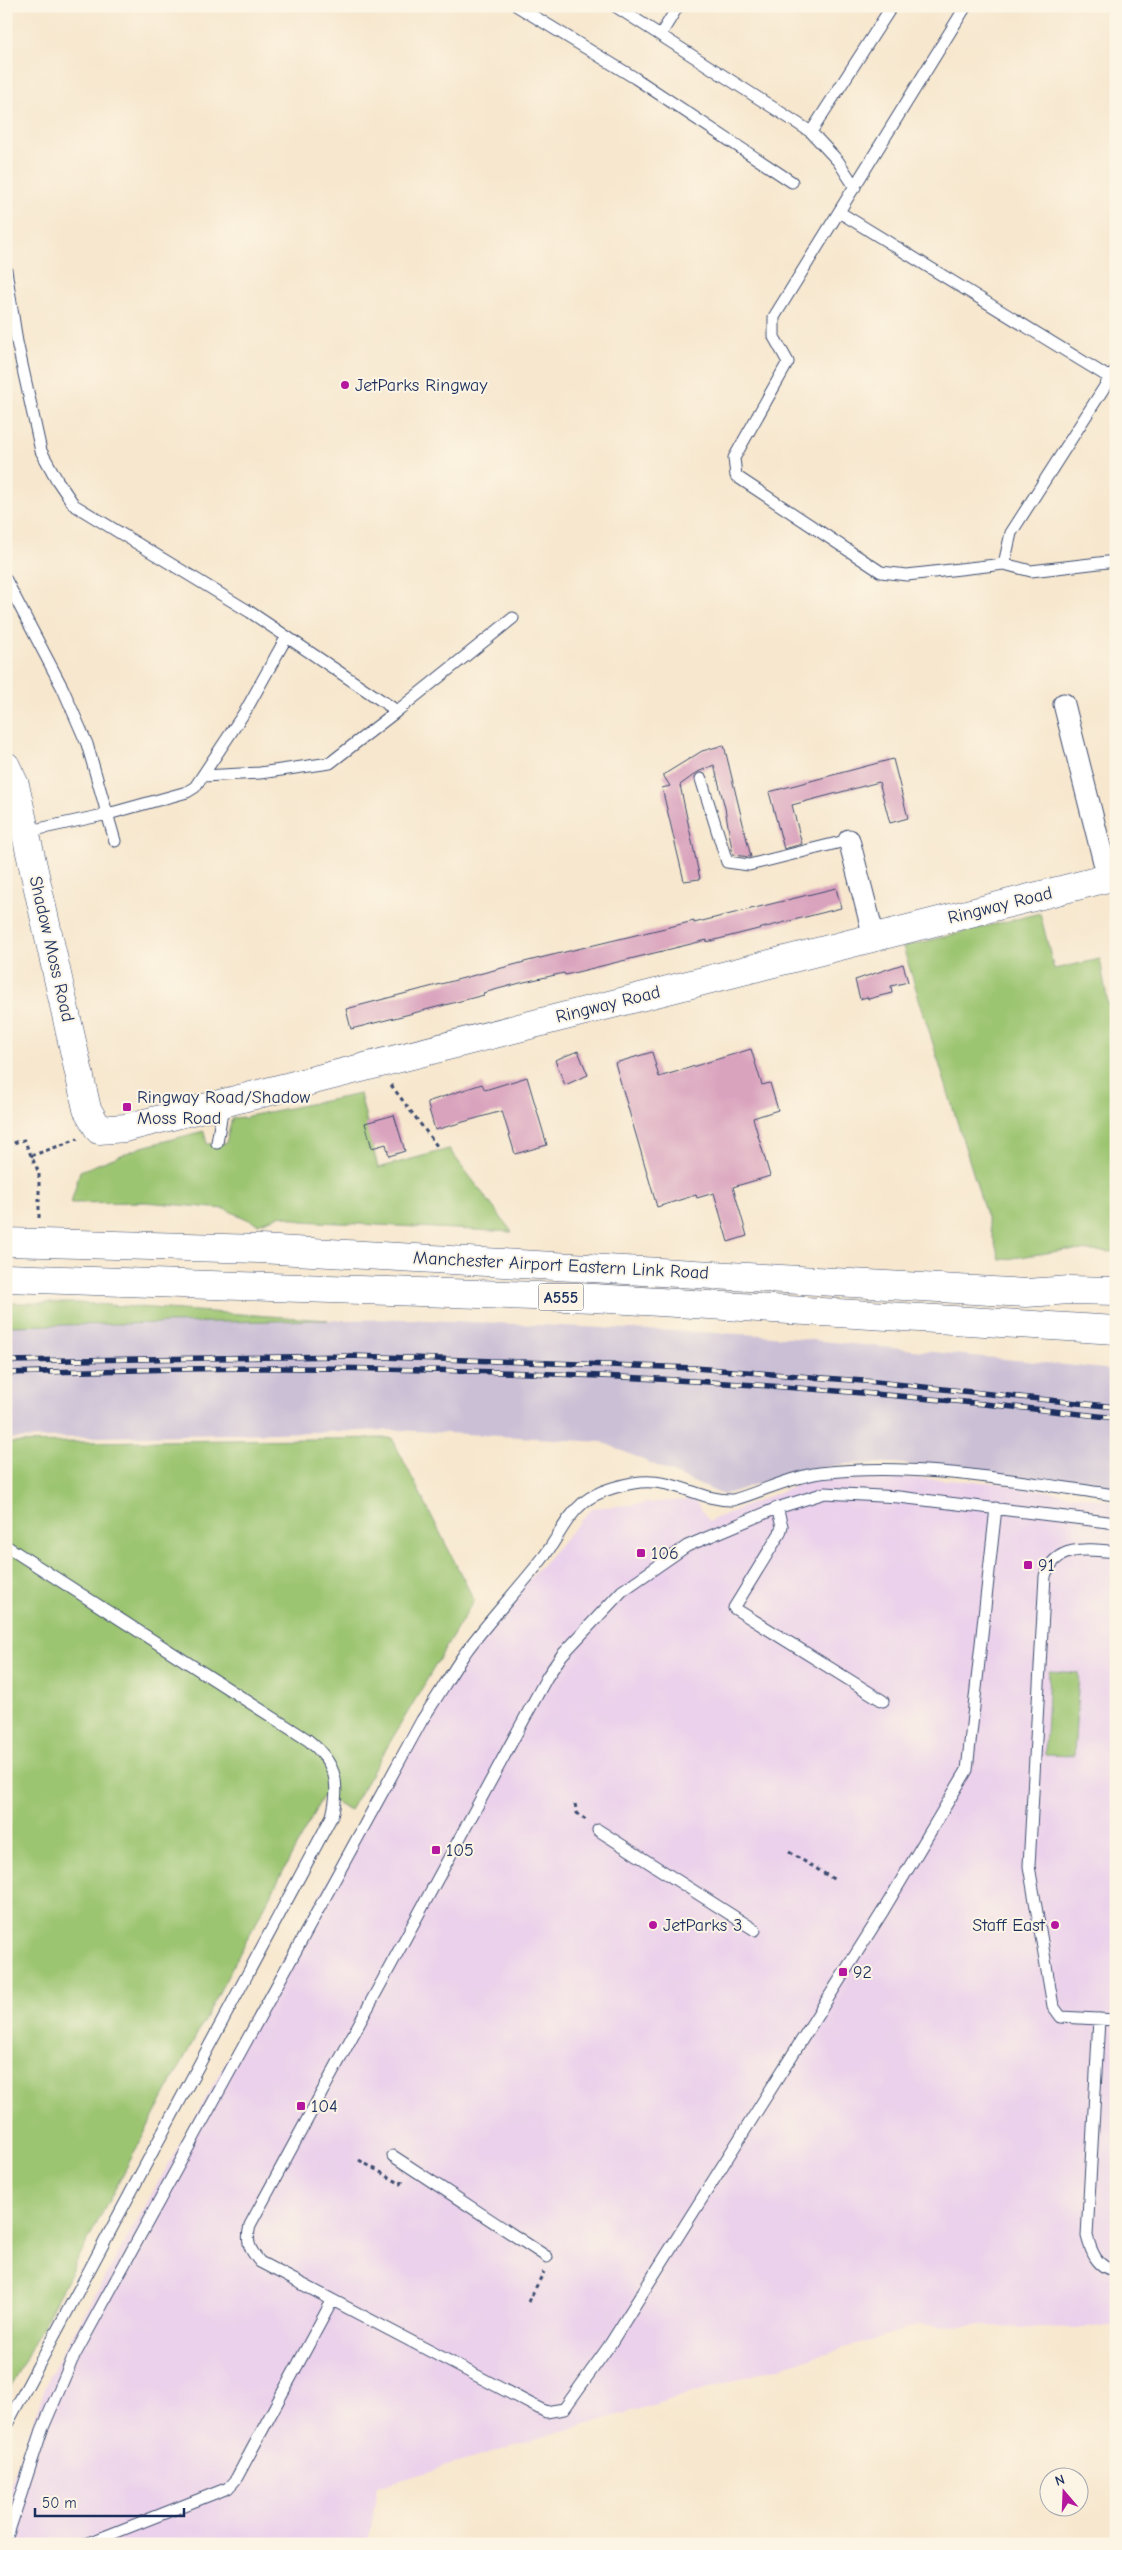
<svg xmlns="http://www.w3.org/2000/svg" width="1122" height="2550" font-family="'Comic Neue',sans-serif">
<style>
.built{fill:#ebd1eb}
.industrial{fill:#cbbfd5}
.green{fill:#9cc571;stroke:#5c7a68}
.building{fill:#d9a2bd}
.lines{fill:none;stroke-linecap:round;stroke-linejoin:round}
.lane-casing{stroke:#3c4b6f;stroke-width:13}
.street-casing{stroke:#3c4b6f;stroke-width:23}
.secondary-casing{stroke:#3c4b6f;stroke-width:29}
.highway-casing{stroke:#3c4b6f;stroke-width:29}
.path{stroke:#3c4b6f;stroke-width:3;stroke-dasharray:4 4;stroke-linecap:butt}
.lane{stroke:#fff;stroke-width:11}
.street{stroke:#fff;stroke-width:21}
.secondary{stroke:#fff;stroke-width:28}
.highway{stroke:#fff;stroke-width:28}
.tram{stroke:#1b2f5e;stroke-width:1}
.rail-casing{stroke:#1b2f5e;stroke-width:5.5}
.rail{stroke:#fcf5e5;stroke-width:4;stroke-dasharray:11;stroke-linecap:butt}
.poi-dot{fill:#b5179e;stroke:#fcf5e5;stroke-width:2}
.labels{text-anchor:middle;stroke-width:4;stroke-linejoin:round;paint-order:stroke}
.shield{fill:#fcf5e5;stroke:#5e6a86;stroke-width:1}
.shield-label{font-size:16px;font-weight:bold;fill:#1b2f5e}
.poi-label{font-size:18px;fill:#1b2f5e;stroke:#fcf5e5;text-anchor:start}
.street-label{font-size:18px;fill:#1b2f5e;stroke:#fcf5e5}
</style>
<rect width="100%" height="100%" fill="#fcf5e5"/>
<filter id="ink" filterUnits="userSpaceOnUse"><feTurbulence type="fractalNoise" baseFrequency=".02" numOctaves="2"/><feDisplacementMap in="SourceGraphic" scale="10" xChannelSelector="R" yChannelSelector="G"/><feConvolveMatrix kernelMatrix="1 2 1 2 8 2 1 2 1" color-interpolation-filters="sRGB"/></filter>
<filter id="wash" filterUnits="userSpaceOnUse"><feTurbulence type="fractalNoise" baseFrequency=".0096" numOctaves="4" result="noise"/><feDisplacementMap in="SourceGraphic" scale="20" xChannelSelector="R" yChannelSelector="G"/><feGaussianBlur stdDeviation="1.12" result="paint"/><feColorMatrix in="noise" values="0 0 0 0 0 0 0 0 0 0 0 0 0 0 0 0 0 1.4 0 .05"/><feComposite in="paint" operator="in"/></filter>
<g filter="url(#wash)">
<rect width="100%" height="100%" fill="#f7e7ce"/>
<path class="built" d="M834 1476H874L997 1483 1116 1502V2324L1084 2328 921 2325 377 2487 369 2544H6V2493L50 2375 417 1722 484 1631 592 1508 694 1499 709 1521 806 1481Z"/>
<path class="industrial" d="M406 1319 762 1335 1116 1370V1491L894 1463 845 1464 787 1474 723 1495 602 1442 399 1430 6 1439V1326Z"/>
<path class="green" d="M1040 913 1054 969 1100 959 1108 1004 1116 1002V1252L1066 1250 1000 1260 903 947Z
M360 1094 378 1168 449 1149 512 1232 301 1221 282 1215 258 1224 225 1209 146 1202 71 1203 80 1171 142 1147 204 1131 207 1144 226 1143 232 1118 243 1117 244 1119 248 1116Z
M6 1303H78L328 1320 6 1326Z
M392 1438 474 1600 350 1810 323 1796 6 2395V1443Z
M1049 1671 1079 1673 1074 1756 1045 1755Z"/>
<g id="blocks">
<path class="building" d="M724 745 751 857 733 855 725 808 714 765 698 772 680 785 700 879 684 881 662 788 670 786 663 775 702 751Z
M893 759 908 818 890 823 879 782 792 805 802 844 784 849 769 792Z
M836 888 841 908 707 942V940L565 975 564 973 524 982 483 993 484 995 351 1029 346 1009 536 959 694 921V923Z
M903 964 908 982 891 986 892 993 868 999 867 997 860 999 855 980Z
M751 1049 762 1085 770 1083 778 1110 753 1118 770 1176 733 1187 747 1236 728 1242 714 1193 697 1198 696 1195 657 1207 615 1063 652 1052 659 1077Z
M578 1051 588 1075 565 1085 555 1060Z
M527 1077 547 1145 515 1154 502 1111 435 1130 427 1102 482 1084 485 1090Z
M394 1115 405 1151 389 1156 386 1144 372 1148 365 1123Z"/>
</g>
</g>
<g filter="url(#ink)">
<use href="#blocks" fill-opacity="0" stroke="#3c4b6f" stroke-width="1"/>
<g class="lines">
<g class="lane-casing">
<path id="lane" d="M517 6 635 78 792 182
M615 6 811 132 838 161 855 187
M966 6 774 317V337L788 362 734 458 736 476 881 572 907 575 1004 564 1031 571 1116 561
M661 34 678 6
M811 132 892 6
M839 212 1110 378
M6 270 17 342 41 451 57 480 74 505 250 612 397 711 513 618
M1004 564 1011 533 1116 369
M6 580 63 689 87 744 115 841
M203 776 260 773 330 763 397 711
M701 779 727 862 749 865 849 840
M25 832 108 814 187 792 195 787 246 710 286 638
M217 1143 223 1105
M777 1508 782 1526 780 1533 734 1608 883 1701
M996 1508 967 1770 883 1911 609 2346 564 2409 546 2412 260 2262C249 2249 246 2242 250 2225L547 1677 562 1655 622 1591 687 1546 777 1508 825 1493 899 1497 1116 1523
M6 1546 308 1740C335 1762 341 1782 332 1816L6 2426
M1116 1552C1088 1549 1056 1544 1045 1576L1029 1866 1053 2006 1061 2017 1116 2020
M598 1830 755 1930
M1099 2019 1087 2236C1091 2251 1097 2269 1116 2270
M393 2156 547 2257
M6 2540 42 2430 72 2360 422 1720C437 1698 450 1675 465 1653 489 1620 517 1591 542 1559 557 1540 565 1518 584 1502 598 1491 617 1486 633 1483 674 1476 698 1501 733 1500 761 1492 790 1477 820 1473 918 1461 1019 1482 1116 1495
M86 2544 228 2488 236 2479 332 2301"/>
</g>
<g class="street-casing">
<path id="street" d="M1064 704 1108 878
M849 840 874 937"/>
</g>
<g class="secondary-casing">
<path id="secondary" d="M6 766 15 785 87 1109 99 1130 125 1128 1116 876"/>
</g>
<g class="highway-casing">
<path id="highway" d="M6 1242 260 1249 1026 1293 1070 1290 1116 1291
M6 1278 594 1298 1116 1330"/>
</g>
<path class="path" d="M391 1085 437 1146
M6 1145 24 1140 39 1173V1220
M31 1156 78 1139
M575 1804 577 1813 587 1821
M789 1852 835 1880
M359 2160 401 2184 403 2180
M528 2302 544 2272"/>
<use href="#lane" class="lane"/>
<use href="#street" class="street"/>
<use href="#secondary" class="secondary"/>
<use href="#highway" class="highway"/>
<path class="tram" d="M6 1035V1038"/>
<g class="rail-casing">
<path id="rail" d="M6 1361 354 1356 694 1368 876 1382 1116 1407
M6 1373C131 1370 256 1366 380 1369 626 1373 871 1390 1116 1418"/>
</g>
<use href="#rail" class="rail"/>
</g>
</g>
<g class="poi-dot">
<circle cx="345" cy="385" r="5"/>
<rect x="122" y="1102" width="10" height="10" rx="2.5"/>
<rect x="636" y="1548" width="10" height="10" rx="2.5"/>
<rect x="1023" y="1560" width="10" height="10" rx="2.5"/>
<rect x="431" y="1845" width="10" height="10" rx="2.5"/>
<circle cx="653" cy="1925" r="5"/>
<circle cx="1055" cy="1925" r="5"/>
<rect x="838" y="1967" width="10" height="10" rx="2.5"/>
<rect x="296" y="2101" width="10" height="10" rx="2.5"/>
</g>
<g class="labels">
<rect class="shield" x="538.5" y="1283.5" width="45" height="27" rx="4"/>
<g class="shield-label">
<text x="561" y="1303">A555</text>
</g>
<g class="poi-label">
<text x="355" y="391">JetParks Ringway</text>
<text x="137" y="1103">Ringway Road/Shadow<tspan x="137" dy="21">Moss Road</tspan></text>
<text x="651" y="1559">106</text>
<text x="1038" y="1571">91</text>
<text x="446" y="1856">105</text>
<text x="663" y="1931">JetParks 3</text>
<text x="1045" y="1931" text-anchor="end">Staff East</text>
<text x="853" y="1978">92</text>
<text x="311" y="2112">104</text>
</g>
<g class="street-label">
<text transform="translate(1000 905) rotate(-14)" y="6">Ringway Road</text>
<text transform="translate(52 949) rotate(77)" y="6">Shadow Moss Road</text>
<text transform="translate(608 1004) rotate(-14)" y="6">Ringway Road</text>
<text transform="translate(561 1265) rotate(3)" y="6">Manchester Airport Eastern Link Road</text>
</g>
</g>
<rect width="1122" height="2550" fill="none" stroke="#fcf5e5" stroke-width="25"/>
<g transform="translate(1064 2492) rotate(341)"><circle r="24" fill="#fcf5e5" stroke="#a2a6af"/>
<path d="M0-4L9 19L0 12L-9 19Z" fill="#b5179e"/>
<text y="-8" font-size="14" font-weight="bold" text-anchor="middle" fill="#1b2f5e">N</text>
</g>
<path d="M35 2508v8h149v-8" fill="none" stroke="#1b2f5e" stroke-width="2.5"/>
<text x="42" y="2508" font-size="15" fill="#1b2f5e" stroke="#fcf5e5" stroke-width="4" paint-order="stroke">50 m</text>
</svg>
